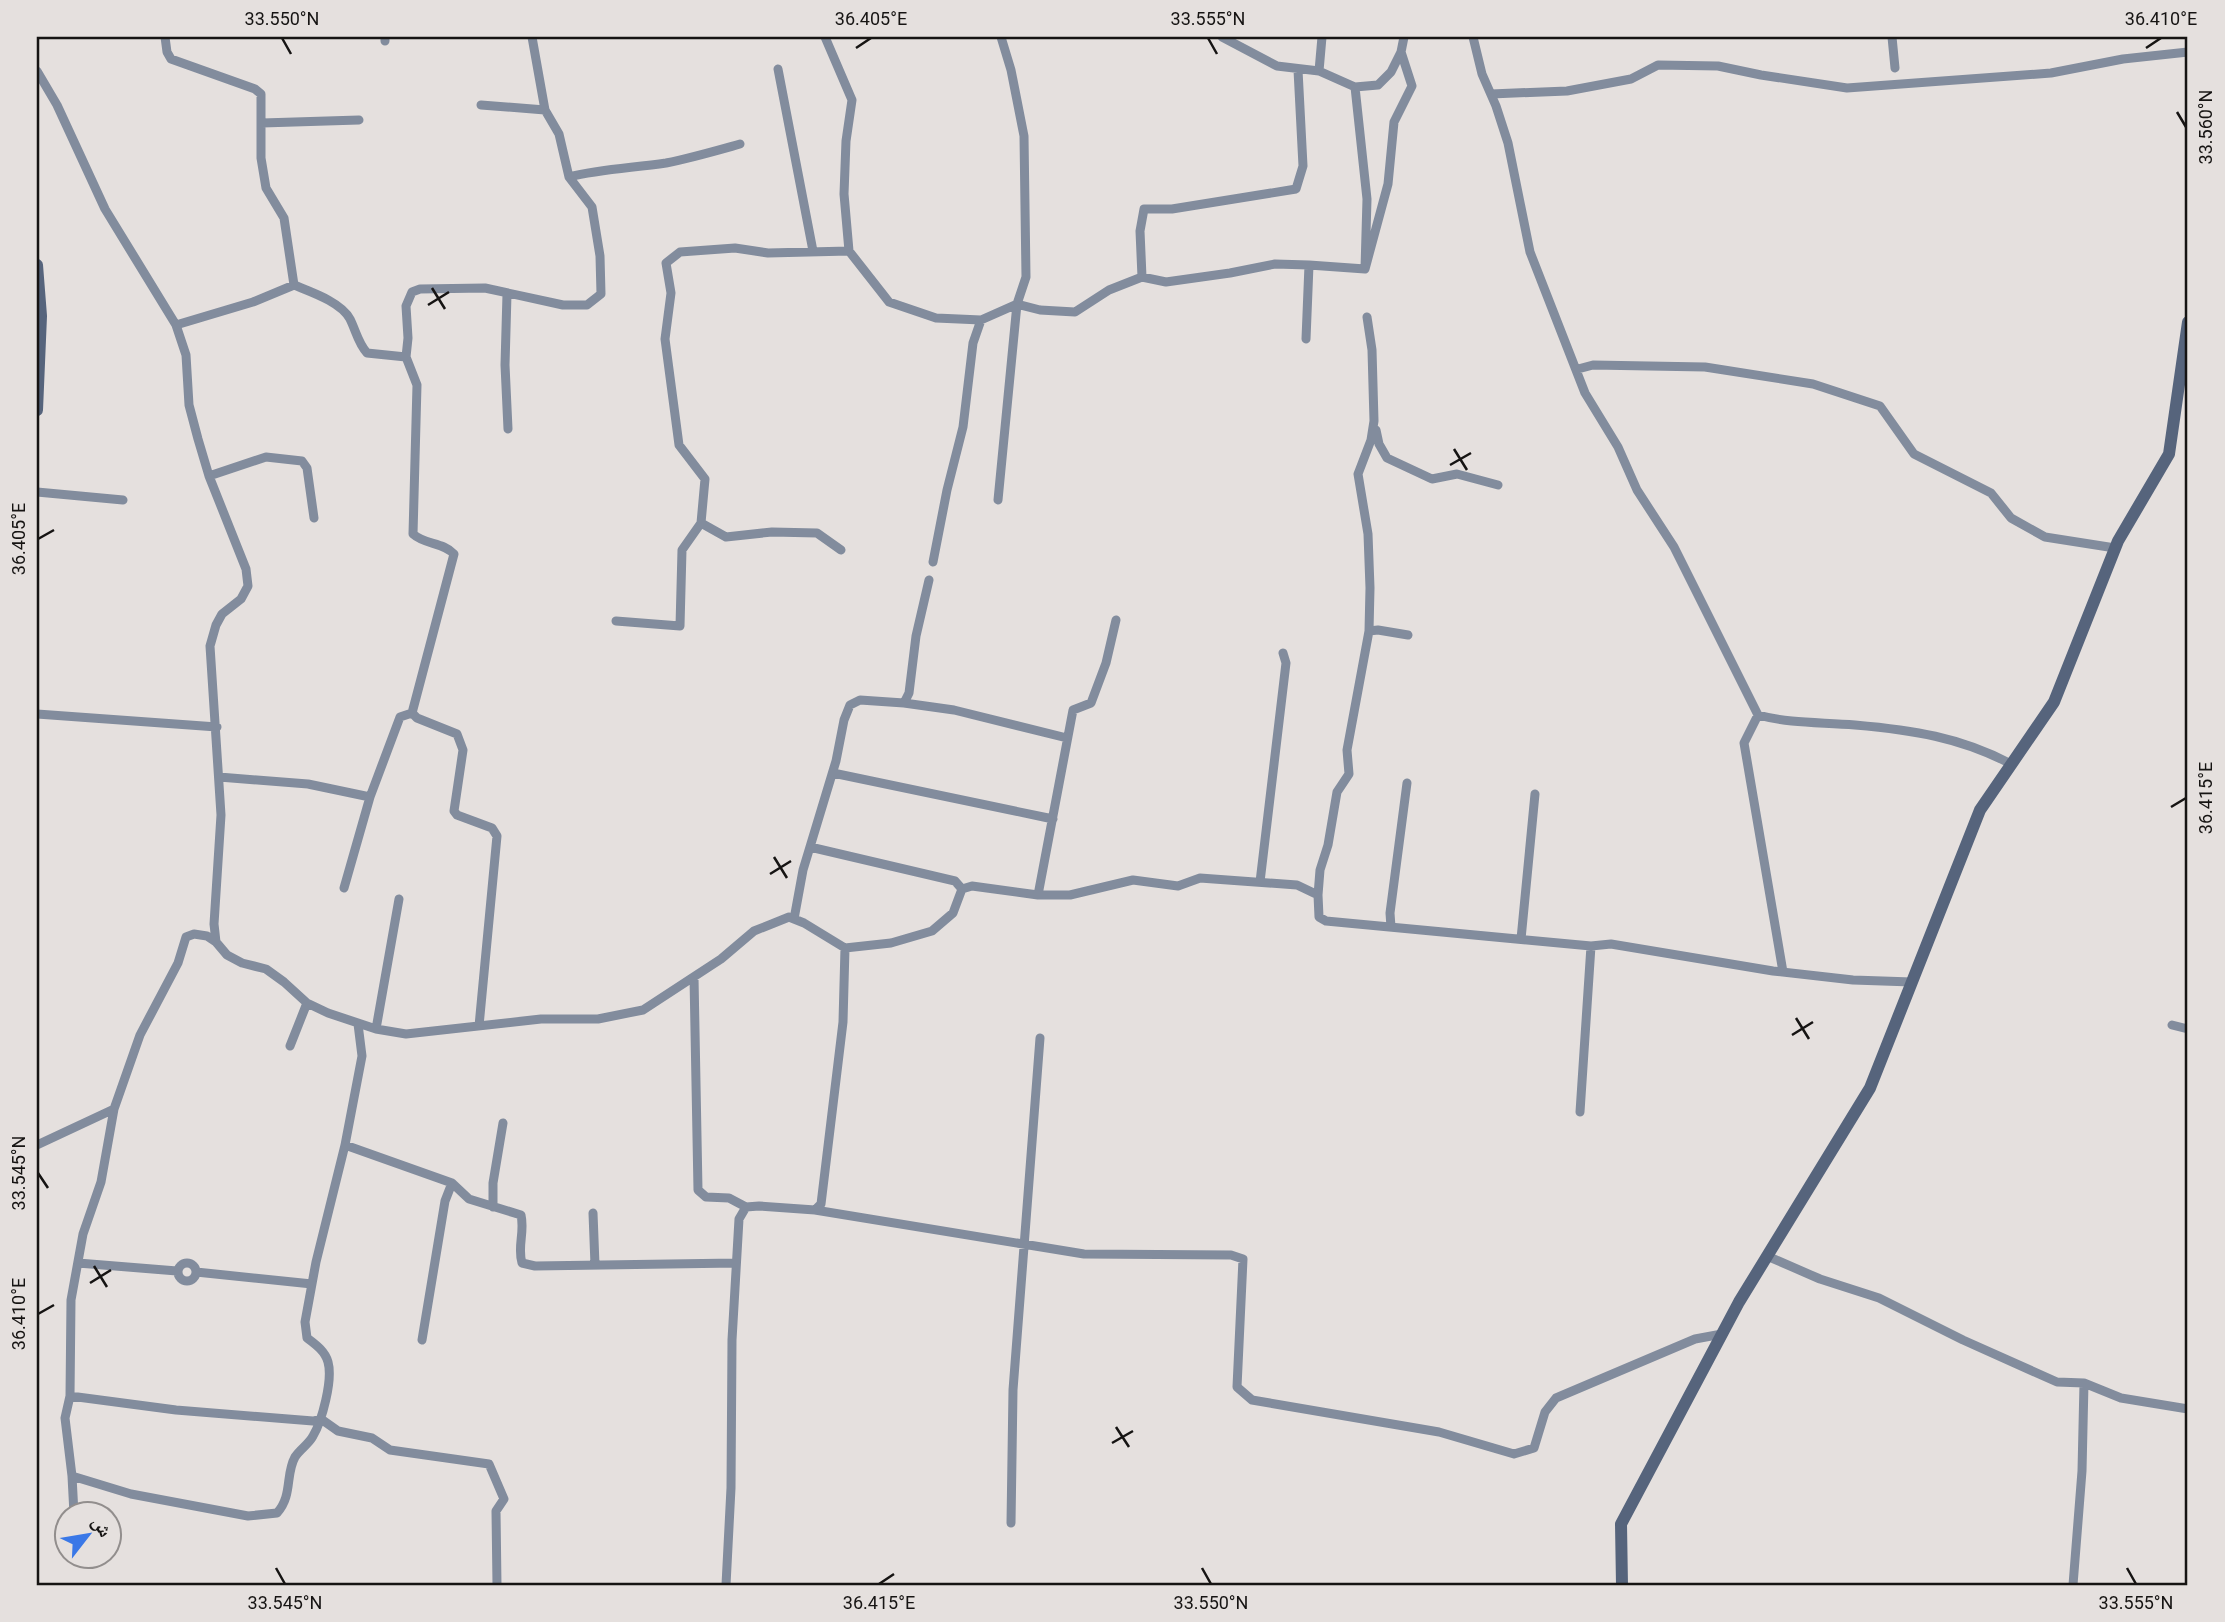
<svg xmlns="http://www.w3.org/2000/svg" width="2225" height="1622" font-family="Roboto,'Noto Naskh Arabic',sans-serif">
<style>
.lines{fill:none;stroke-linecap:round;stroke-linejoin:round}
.street{stroke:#828c9d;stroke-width:9}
.secondary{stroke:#56647c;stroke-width:12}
.ticks{fill:none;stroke:#161413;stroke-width:2.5}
.neatline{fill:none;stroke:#161413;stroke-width:2.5}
.ticks-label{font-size:18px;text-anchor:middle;fill:#161413}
</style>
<rect width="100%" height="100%" fill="#e5e0de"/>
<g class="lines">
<path class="street" d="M165 37 167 52 171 59 255 89 261 94V158L266 188 284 218 294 285C311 292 341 302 350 319 356 331 358 343 367 353L406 357
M385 37V41
M825 37 852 100 846 141 844 194 849 251
M1222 37 1277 66 1319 71 1355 87 1378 85 1391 72 1401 52
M1473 37 1482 74 1496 106 1508 143 1530 252 1585 393 1618 447 1637 490 1674 547 1758 715 1744 743 1783 972
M1892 37 1895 68
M778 69 813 251
M37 71 57 105 105 209 176 325 186 355 189 405 198 439 209 476 246 569 248 586 241 599 222 614 216 625 210 646 221 815 214 924 216 942
M1319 71 1322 37
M1491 94 1567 91 1631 79 1658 65 1718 66 1761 75 1847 88 2051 73 2123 59 2188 52
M481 105 545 110
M262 123 359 120
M569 177C601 169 633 168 666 163 691 158 715 151 740 144
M1309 265 1365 269 1367 199 1355 87
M1365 269 1388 184 1394 122 1412 86 1401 52 1404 37
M1142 277 1140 231 1144 209H1172L1296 189 1303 166 1298 70
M507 294 505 365 508 429
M1367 317 1372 350 1374 421 1371 440 1358 474 1368 534 1370 588 1369 631
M176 325 253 302 294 285
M1578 369 1593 365 1705 367 1813 384 1880 406 1914 454 1991 493 2011 518 2045 537 2115 548
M1376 430 1379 444 1387 458 1432 479 1457 474 1498 485
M209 476 266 457 302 461 307 468 314 518
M37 492 123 500
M998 500 1017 304 1026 277 1024 136 1011 70 1001 37
M701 523 726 537 772 532 817 533 841 550
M933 562 947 490 963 427 973 343 981 320
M616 621 680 626 682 550 701 523 705 479 679 445 665 339 671 293 666 263 680 252 735 248 768 253 849 251 889 302 936 318 981 320 1017 304 1040 310 1075 312 1109 290 1142 277 1166 282 1230 273 1275 264 1309 265 1306 339
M904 703 954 710 1067 738
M37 714 217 727
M1758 715C1792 724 1820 722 1855 725 1912 730 1960 737 2011 764
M833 773 1053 819
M219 777 308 784 370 797
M810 847 955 881 962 889
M1260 882 1286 663 1283 653
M344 888 370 797 400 717 412 713
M1038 895 1073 710 1091 703 1106 663 1116 620
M1318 895 1320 870 1328 845 1337 792 1349 774 1347 750 1369 631 1378 630 1408 635
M794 919 803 870 836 761 844 720 850 705 860 700 904 703 909 693 916 636 929 580
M1391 927 1390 913 1407 783
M1521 939 1535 794
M694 977 698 1190 706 1197 729 1198 746 1207
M2172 1025 2188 1029
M479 1026 497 836 492 828 457 815 454 811 463 750 457 734 417 718 412 713 454 554C443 542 425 545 413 534L417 385 406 357 408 338 406 306 412 292 420 289 485 288 563 305H587L601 294 600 256 592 207 569 177 559 134 545 110 532 37
M376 1029 399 899
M290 1046 307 1003
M114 1109 101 1182 83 1234 71 1300 70 1396 65 1418 72 1476 131 1494 248 1516 277 1513C293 1495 285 1475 295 1457 300 1449 309 1444 313 1436 322 1421 333 1380 328 1362 325 1351 315 1344 307 1338L305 1322 316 1262 345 1145 362 1056 358 1024
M1580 1112 1591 946
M37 1145 114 1109 140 1035 178 963 186 937 194 934 207 936 216 942 227 955 242 963 266 969 284 982 307 1003 328 1013 376 1029 406 1034 541 1019H598L643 1010 721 959 754 931 789 917 804 923 845 948 891 943 932 931 953 913 962 889 972 886 1038 895H1070L1133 880 1178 886 1200 878 1297 885 1318 895 1319 917 1326 921 1591 946 1611 944 1773 971 1853 980 1912 982
M345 1145 452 1183 469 1199 521 1215C525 1232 517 1247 522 1263L535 1266 736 1263
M493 1207V1183L503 1123
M815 1210 1084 1254 1231 1255 1243 1259 1237 1387 1252 1400 1439 1432 1514 1454 1534 1448 1545 1412 1556 1398 1695 1339 1722 1334
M593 1213 595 1265
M1767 1256 1820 1279 1879 1298 1963 1340 2057 1382 2084 1383 2121 1398 2188 1409
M178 1272a9 9 0 1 1 18 0a9 9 0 1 1-18 0Z
M78 1263 177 1271
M196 1272 312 1284
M422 1340 445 1201 452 1183
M70 1396 176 1410 313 1421 321 1419 338 1431 372 1438 390 1450 489 1464 504 1499 496 1511 497 1585
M72 1476 74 1514
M1011 1523 1013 1390 1040 1038
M726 1585 731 1488 732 1340 739 1219 746 1207 759 1206 815 1210 821 1204 843 1022 845 948
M2073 1585 2082 1471 2084 1383"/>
<path class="secondary" d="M37 265 41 316 37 410
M1622 1585 1621 1524 1739 1302 1870 1088 1980 810 2054 702 2118 541 2169 454 2188 322"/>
</g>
<path class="ticks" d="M282 38 291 54M1208 38 1217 54M856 48 871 38M2146 48 2161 38M2177 112 2186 127M432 288 445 309M428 305 449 292M1454 449 1467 470M1450 465 1471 453M38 539 54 530M2171 807 2186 798M774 857 787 878M770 874 791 861M1796 1018 1809 1039M1792 1035 1813 1022M38 1173 48 1188M94 1266 107 1287M90 1283 111 1270M38 1314 54 1305M1116 1427 1129 1447M1112 1443 1133 1431M276 1568 285 1584M1202 1568 1211 1584M2127 1568 2136 1584M879 1584 894 1574"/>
<rect width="2225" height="1622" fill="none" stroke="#e5e0de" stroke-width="77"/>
<g transform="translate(88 1535) rotate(59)"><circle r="33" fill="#e5e0de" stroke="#928e8d" stroke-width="2"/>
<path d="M0-5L12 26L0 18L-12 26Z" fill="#3a78e7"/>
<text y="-10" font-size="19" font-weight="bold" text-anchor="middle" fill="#161413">ش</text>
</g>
<rect x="38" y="38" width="2148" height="1546" class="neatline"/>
<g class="ticks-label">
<text x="282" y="25">33.550°N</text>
<text x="871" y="25">36.405°E</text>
<text x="1208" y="25">33.555°N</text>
<text x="2161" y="25">36.410°E</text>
<text transform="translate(2206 127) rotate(-90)" y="6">33.560°N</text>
<text transform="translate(19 539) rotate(-90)" y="6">36.405°E</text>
<text transform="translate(2206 798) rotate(-90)" y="6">36.415°E</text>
<text transform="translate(19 1173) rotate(-90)" y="6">33.545°N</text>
<text transform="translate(19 1314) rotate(-90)" y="6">36.410°E</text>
<text x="285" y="1609">33.545°N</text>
<text x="879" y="1609">36.415°E</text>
<text x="1211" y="1609">33.550°N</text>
<text x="2136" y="1609">33.555°N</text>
</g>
</svg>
